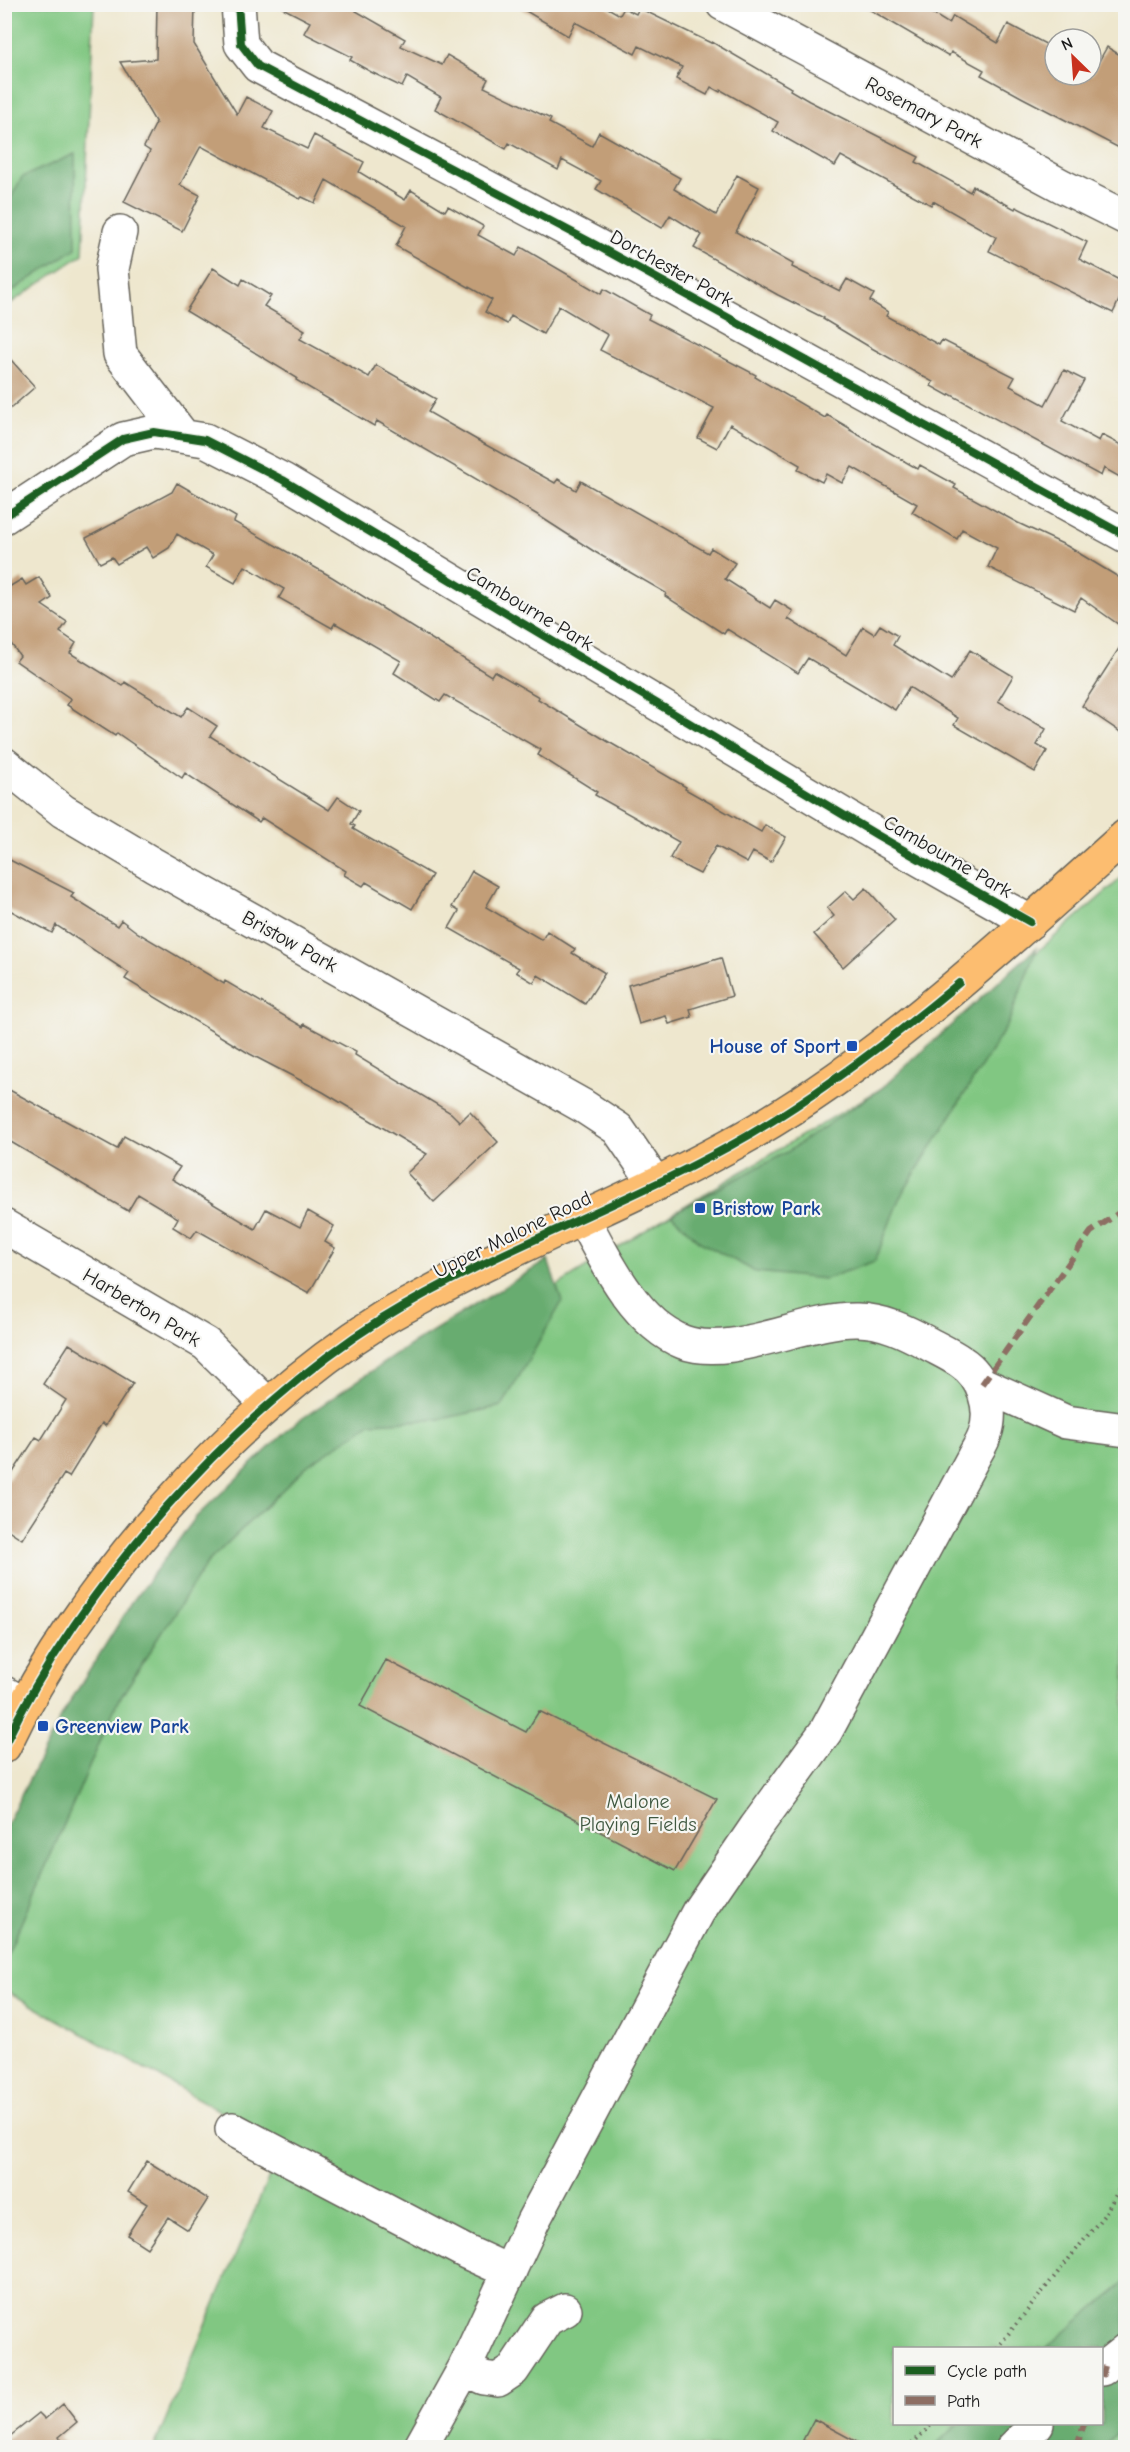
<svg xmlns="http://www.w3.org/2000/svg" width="1130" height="2452" font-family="'Comic Neue',sans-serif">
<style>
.green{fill:#81c782;stroke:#4e724f;stroke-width:1.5;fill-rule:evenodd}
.forest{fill:#68ac70;stroke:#426446;stroke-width:1.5}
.building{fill:#c29e78}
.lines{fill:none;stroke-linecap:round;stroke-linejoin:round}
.minor-casing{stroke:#66635a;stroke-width:36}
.major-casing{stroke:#66635a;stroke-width:36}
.path{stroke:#66635a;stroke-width:4;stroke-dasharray:1.5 4.5;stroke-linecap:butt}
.minor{stroke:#fff;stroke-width:33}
.major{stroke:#fcbd6f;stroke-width:33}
.quiet{stroke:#8d6e63;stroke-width:6;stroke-dasharray:12 6;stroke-linecap:butt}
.cycleway-casing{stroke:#f6f6f2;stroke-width:11}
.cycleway{stroke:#1b5e20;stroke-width:8}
.transit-dot{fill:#1a4fb4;stroke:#f6f6f2;stroke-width:2}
.labels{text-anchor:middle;stroke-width:4.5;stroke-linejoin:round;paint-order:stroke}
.street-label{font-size:20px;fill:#1c1c1c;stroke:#f6f6f2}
.transit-label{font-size:20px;font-weight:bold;fill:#164399;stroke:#f6f6f2;text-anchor:start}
.park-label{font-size:20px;fill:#3f5840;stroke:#f6f6f2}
</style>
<rect width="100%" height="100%" fill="#f6f6f2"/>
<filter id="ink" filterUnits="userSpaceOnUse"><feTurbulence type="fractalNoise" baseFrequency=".0167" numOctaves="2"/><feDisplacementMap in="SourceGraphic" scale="12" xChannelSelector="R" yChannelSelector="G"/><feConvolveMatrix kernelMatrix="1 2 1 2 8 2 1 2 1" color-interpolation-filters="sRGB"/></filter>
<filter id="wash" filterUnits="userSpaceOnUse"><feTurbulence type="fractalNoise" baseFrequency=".008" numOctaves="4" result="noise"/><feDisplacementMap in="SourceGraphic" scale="24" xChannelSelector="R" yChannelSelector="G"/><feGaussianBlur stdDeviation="1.35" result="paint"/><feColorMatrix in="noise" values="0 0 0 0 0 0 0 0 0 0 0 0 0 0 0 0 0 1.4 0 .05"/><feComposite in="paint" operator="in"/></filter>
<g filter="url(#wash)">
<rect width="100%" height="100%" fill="#eee7ce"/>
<path class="green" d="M5 5H94L83 254 5 307Z
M1125 875V2447H154L282 2146 5 1990 4 1875 239 1486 671 1214 882 1088ZM894 2348H1102V2424H894Z"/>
<path class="forest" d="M75 154 76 248 5 296V209L22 177Z
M1037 947 1008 1024 899 1199 875 1261 825 1279 756 1272 700 1242 671 1214 787 1152 882 1088Z
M548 1260 562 1302 502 1406 441 1419 371 1423 308 1465 207 1563 117 1703 5 1960V1827L63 1713 132 1602 196 1517 294 1424 410 1345Z
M1125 2282V2426L1101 2447 933 2448 957 2424H1102V2348H1046Z"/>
<g id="blocks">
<path class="building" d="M157 4H195L194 44 237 114 246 97 273 111 264 128 307 149 314 135 364 162 359 172 405 200 411 190 445 211 448 206 483 226 478 235 516 256 521 247 601 294 604 289 650 315 648 319 756 375 755 377 825 418 827 415 851 429 850 430 918 469 920 465 956 485 954 488 1018 523 1067 546 1125 581V629L1081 598 1074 610 988 567 997 548 962 529 957 539 912 512 917 504 852 467 842 483 826 474 822 482 798 470 800 465 730 424 717 448 698 438 714 408 600 350 608 335 559 306 543 334 511 316 507 324 485 312 492 300 396 246 406 226 326 180 315 203 302 197 300 199 201 146 180 185 200 195 182 231 124 202 150 151 144 147 156 123 120 62 156 59Z
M275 4H360L356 11 405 39 401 46 442 65 447 55 488 79 484 87 551 119 549 123 592 146 599 132 680 178 674 189 716 215 737 175 759 187 736 232 793 264 792 267 840 291 847 279 874 294 870 301 888 312 886 316 939 345 942 340 1015 377 1010 386 1045 405 1064 370 1084 380 1062 421 1099 441 1102 435 1125 447V480L1104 468 1101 476 950 394 949 396 931 386 933 382 868 346 823 319 824 318 778 295 694 248 702 235 670 215 662 228 596 189 601 181 562 160 558 170 509 143 506 149 435 109 441 97 407 77 402 87 371 72 350 60 352 57 304 33 310 22Z
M514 4H601L620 15 624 8 636 14 639 8 711 43 712 42 791 88 790 90 809 101 919 157 916 162 970 192 973 186 1015 209 1016 207 1087 242 1079 259 1125 283V287L1113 313 989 251 996 237 933 201 931 205 841 156 835 166 773 131 778 122 721 90 720 92 711 87 707 95 676 79 682 67 639 46 635 54 575 22 568 36Z
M860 4H917L949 24 953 16 998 43 1008 24 1055 49V75H1091L1107 47 1125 58V151L1023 98 981 75 984 70 951 52 949 56Z
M213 268 240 285 243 279 271 296 264 306 305 330 300 339 369 377 376 365 436 399 428 412 477 440 555 483 558 479 576 490 581 481 708 553 711 548 735 563 725 579 770 608 775 600 793 611 788 619 846 655 863 627 874 634 880 625 898 636 893 645 951 681 970 650 1013 676 998 701 1046 729 1037 745 1047 751 1035 772 954 725 958 718 909 687 895 710 808 658 798 673 727 629 724 634 665 596 666 593 595 552 536 514 377 421 374 426 296 380 297 378 186 311Z
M4 352 35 387 4 414Z
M177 483 236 517 234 522 332 577 491 676 494 671 539 697 538 699 607 741 686 787 685 789 761 832 765 825 786 837 771 862 753 852 747 863 716 846 700 874 690 869 670 858 679 842 595 795 597 792 538 755 541 750 445 695 440 702 394 673 401 661 335 623 332 628 279 598 284 589 245 566 235 583 206 567 213 555 177 534 169 548 153 558 146 547 117 564 112 557 100 563 86 538 172 492Z
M39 577 52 598 42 605 67 622 60 632 76 643 70 653 123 686 125 682 181 717 188 707 217 726 210 736 329 810 338 797 359 811 351 824 355 826 353 829 432 875 412 909 366 882 363 886 344 875 346 871 262 818 259 822 185 773 182 778 117 733 115 736 67 705 71 699 16 661 20 656 4 634V590L22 579 26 585Z
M1125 639V735L1082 706Z
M4 857 74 893 71 897 117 926 121 920 138 933 224 984 225 981 303 1027 304 1024 356 1052 355 1055 451 1113 460 1122 470 1112 498 1142 434 1202 407 1173 427 1154 323 1092 250 1054 125 979 129 973 56 925 52 933 4 907Z
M472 871 498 886 486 907 542 940 547 931 575 949 572 953 605 973 585 1004 538 975 534 983 516 972 519 968 449 928 459 911 452 907Z
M866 888 895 920 843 967 814 934 834 916 827 908 846 891 854 899Z
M721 958 732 996 690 1009 692 1017 669 1024 666 1016 639 1024 628 985Z
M4 1087 117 1149 124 1136 180 1167 172 1179 255 1229 266 1209 300 1227 308 1211 334 1226 325 1242 335 1248 309 1293 197 1230 191 1238 173 1227 178 1218 138 1194 128 1211 4 1138Z
M69 1344 133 1383 105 1426 102 1423 69 1477 64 1474 22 1539 4 1527V1486L36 1437 41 1440 66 1400 43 1384Z
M386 1660 526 1732 539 1711 717 1799 675 1871 360 1706Z
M147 2161 208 2199 188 2230 168 2217 147 2248 127 2235 147 2204 128 2192Z
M63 2404 77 2422 59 2437 68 2448H4V2441L39 2413 45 2419Z
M814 2419 868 2448H818L803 2440Z"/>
</g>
</g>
<g filter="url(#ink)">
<use href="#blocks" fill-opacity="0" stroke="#66635a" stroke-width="1.5"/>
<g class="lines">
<g class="minor-casing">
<path id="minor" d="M238 4 241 44 258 66 594 244 1126 536
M723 4 1062 186 1126 218
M120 232 112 269 120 354 183 436
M4 517 123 439 154 432 205 440 283 480 877 835 1030 922
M4 764 63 811 154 865 583 1106 618 1129 655 1183
M4 1226 206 1344 267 1404
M982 1384 1066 1422 1126 1430
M4 1693 24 1704
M232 2129 466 2252 510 2272
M464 2369 484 2378 498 2380 513 2370 547 2319 565 2310
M1102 2369 1126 2350
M420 2448 464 2369 533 2221 698 1912 756 1827 826 1731 973 1458C977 1450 983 1442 985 1434 994 1409 983 1376 961 1362 951 1355 940 1350 929 1344 907 1332 883 1320 857 1320 805 1319 732 1360 683 1342 636 1324 605 1260 583 1218
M1013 2448 1037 2424"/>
</g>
<g class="major-casing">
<path id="major" d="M4 1746C79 1587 232 1413 381 1320 398 1309 416 1301 433 1291 537 1235 648 1193 750 1134 889 1054 1007 942 1126 836"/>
</g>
<path class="path" d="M997 2348 1105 2214 1126 2177
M908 2448 932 2424"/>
<use href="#minor" class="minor"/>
<use href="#major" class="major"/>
<path class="quiet" d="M982 1384 1091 1232 1126 1208
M1102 2377 1105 2366
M1076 2448 1084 2424"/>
<g class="cycleway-casing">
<path id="cycleway" d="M238 4 241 44 258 66 594 244 1126 536
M4 517 123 439 154 432 205 440 283 480 877 835 1030 922
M4 1746C79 1588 233 1412 382 1319 498 1247 633 1203 751 1134 825 1090 893 1038 959 983"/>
</g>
<use href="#cycleway" class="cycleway"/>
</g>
</g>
<g class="transit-dot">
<rect x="846" y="1040" width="12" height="12" rx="3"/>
<rect x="694" y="1202" width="12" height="12" rx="3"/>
<rect x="37" y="1720" width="12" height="12" rx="3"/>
</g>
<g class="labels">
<g class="street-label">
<text transform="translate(924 112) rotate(28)" y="7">Rosemary Park</text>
<text transform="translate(672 268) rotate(29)" y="7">Dorchester Park</text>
<text transform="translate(530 608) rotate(31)" y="7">Cambourne Park</text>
<text transform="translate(948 856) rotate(30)" y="7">Cambourne Park</text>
<text transform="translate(290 941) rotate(29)" y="7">Bristow Park</text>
<text transform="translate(512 1234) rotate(-26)" y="7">Upper Malone Road</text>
<text transform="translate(142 1307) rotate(31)" y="7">Harberton Park</text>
</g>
<g class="transit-label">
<text x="840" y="1053" text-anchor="end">House of Sport</text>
<text x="712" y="1215">Bristow Park</text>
<text x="55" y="1733">Greenview Park</text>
</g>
<g class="park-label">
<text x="638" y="1808">Malone<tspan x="638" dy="23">Playing Fields</tspan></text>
</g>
</g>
<rect width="1130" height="2452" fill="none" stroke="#f6f6f2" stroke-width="24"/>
<rect x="893" y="2347" width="210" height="78" fill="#f6f6f2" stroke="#9f9f9c" stroke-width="1.5"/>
<rect x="905" y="2366" width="30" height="9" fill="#1b5e20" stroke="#9f9f9c" stroke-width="1.5"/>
<text x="947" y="2377" font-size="18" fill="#1c1c1c">Cycle path</text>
<rect x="905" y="2396" width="30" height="9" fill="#8d6e63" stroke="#9f9f9c" stroke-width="1.5"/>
<text x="947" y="2407" font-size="18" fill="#1c1c1c">Path</text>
<g transform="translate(1073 57) rotate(335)"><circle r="28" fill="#f6f6f2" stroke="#9f9f9c" stroke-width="1.5"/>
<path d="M0-4.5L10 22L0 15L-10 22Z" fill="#c8321e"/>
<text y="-9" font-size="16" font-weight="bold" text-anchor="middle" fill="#1c1c1c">N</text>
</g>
</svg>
